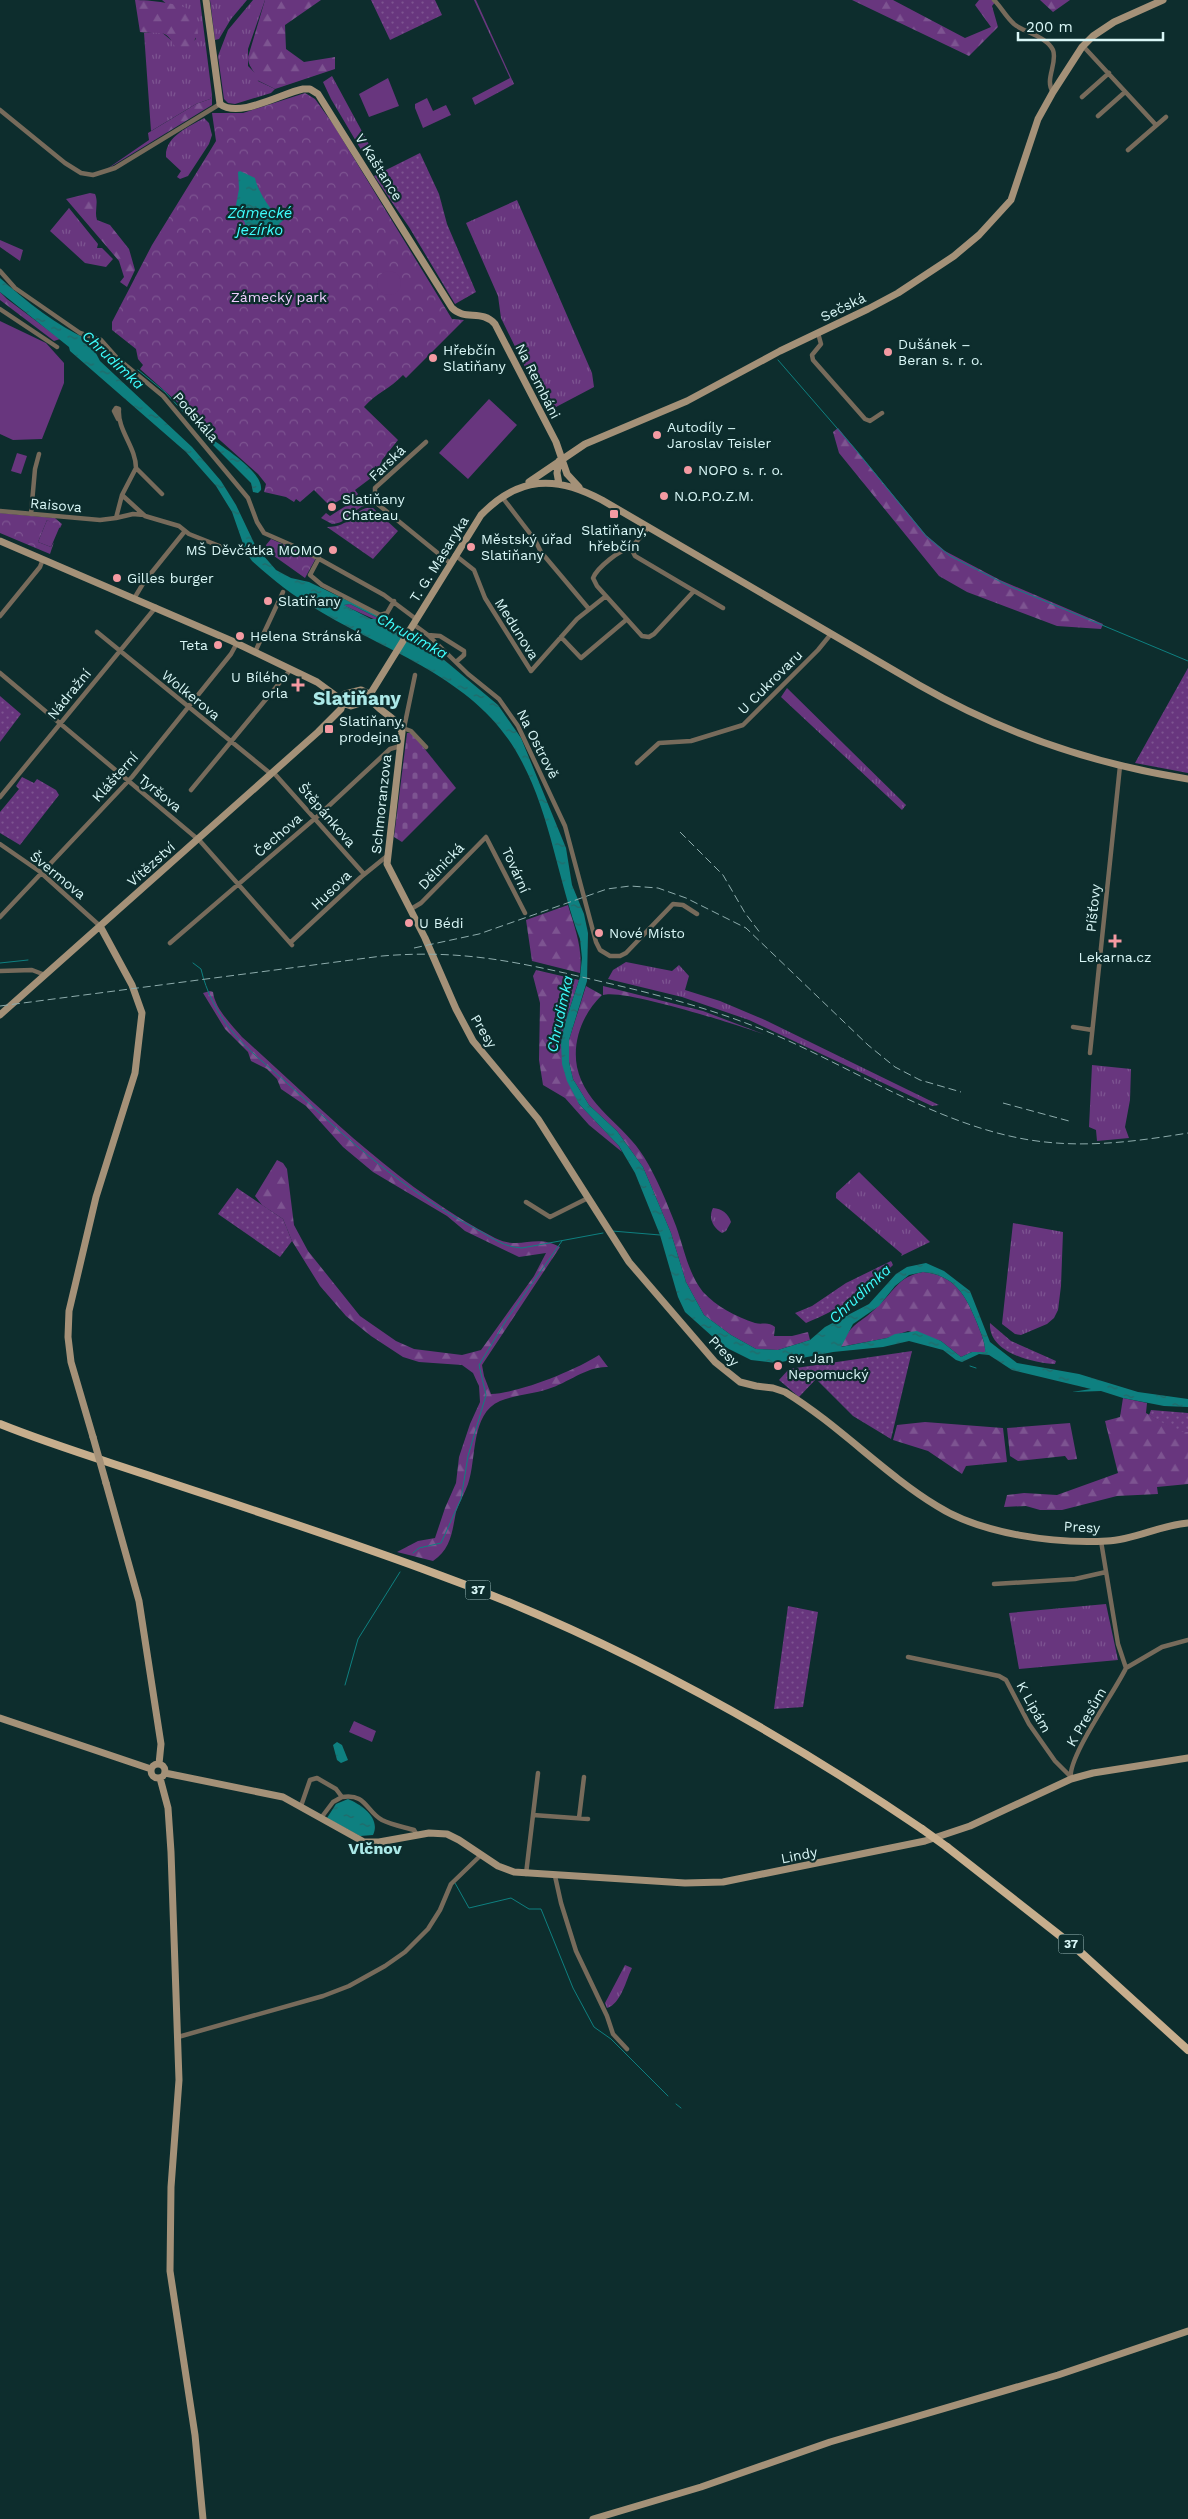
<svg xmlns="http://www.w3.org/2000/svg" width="1188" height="2519" font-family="'Work Sans',sans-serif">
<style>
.grass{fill:url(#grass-tufts)}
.forest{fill:url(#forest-firs)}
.cemetery{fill:url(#cemetery-stones)}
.park{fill:url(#park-crowns)}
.garden{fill:url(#garden-dots)}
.pitch{fill:#68367e}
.water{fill:url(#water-ripples);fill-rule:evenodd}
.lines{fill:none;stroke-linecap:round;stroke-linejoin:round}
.stream{stroke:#0e8080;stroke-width:1}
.street{stroke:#776b5b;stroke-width:4.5}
.secondary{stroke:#a49178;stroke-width:7}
.primary{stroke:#c7ae8d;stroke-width:8}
.rail{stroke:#8dacac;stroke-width:1;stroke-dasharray:8 4;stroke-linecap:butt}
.secondary-bridge{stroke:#a49178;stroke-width:7}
.primary-bridge{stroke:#c7ae8d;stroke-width:8}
.poi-dot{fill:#f49aa2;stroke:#0d2d2d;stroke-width:2}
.labels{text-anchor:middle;stroke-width:4.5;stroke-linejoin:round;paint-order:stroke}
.shield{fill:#0d2d2d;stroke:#9cbaba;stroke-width:1}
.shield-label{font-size:12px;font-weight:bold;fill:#d9f7f7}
.street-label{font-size:14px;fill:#d9f7f7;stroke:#0d2d2d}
.park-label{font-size:14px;fill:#efcfff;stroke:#0d2d2d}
.poi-label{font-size:14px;fill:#d9f7f7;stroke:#0d2d2d;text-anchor:start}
.water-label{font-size:15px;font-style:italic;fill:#3efefd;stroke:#0d2d2d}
.quarter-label{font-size:16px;font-weight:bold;fill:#abe9e8;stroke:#0d2d2d}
.district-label{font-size:19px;font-weight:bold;fill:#abe9e8;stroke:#0d2d2d}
</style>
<defs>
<pattern id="grass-tufts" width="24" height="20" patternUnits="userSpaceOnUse" patternTransform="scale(1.25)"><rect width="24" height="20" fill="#68367e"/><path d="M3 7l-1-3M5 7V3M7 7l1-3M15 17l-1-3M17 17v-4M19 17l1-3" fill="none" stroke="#7d5491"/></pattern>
<pattern id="forest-firs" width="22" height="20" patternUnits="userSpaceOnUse" patternTransform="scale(1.25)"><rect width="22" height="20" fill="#68367e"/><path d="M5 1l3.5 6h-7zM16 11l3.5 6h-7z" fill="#7d5491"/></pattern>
<pattern id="cemetery-stones" width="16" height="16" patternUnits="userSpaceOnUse" patternTransform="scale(1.25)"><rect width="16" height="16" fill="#68367e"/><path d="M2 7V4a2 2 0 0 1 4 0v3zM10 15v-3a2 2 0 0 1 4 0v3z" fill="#7d5491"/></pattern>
<pattern id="park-crowns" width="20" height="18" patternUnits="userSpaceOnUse" patternTransform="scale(1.25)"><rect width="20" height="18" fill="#68367e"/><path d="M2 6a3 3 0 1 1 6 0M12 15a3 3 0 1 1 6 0" fill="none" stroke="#7d5491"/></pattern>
<pattern id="garden-dots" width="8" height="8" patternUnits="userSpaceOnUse" patternTransform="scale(1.25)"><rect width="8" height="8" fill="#68367e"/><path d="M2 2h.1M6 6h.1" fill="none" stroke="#7d5491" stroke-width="1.8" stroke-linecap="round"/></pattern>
<pattern id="water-ripples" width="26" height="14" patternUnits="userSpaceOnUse" patternTransform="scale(1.25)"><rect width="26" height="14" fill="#0e8080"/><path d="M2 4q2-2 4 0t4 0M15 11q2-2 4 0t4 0" fill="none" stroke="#256868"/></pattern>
</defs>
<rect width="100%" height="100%" fill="#0d2d2d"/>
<path class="grass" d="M162 0H200L212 95 210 99 196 104 151 131 144 33 160 31 171 40 192 42 196 39C197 0 182 18 162 0Z
M210 0H247L231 19 219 39 215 40Z
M253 0H265L248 49V66L257 75 258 81 275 89 271 93 235 104 228 103 224 99 218 56 228 30Z
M474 0H476L514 84 475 105 472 98 510 78Z
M332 76 371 148 369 152 363 153 331 99 323 82Z
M204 118 209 123 212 135 209 144 188 176 180 179 177 177 181 171 166 157C165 136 189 127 204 118Z
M517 200 592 373 594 387 556 407 542 402 501 318 498 296 466 223Z
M69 208 98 244 97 248H102L113 259 106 267 85 263 50 231Z
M350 604 380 619 378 621 343 605Z
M787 688 906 805 902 810 781 697Z
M626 962 672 971 679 965 689 976 685 990 720 1001 765 1020 939 1105 932 1106 749 1020 682 997 608 979 613 970Z
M1092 1065 1131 1069 1130 1100 1125 1127 1129 1138 1097 1141 1096 1130 1089 1127Z
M859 1172 930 1242 901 1256 902 1254 836 1198V1193Z
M713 1208C722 1209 728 1213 731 1222L726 1231 722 1233C713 1228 708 1218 713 1208Z
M1013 1223 1063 1232 1061 1286 1058 1310 1054 1318 1047 1324 1021 1335 1015 1334 1002 1324Z
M1106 1604 1118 1660 1019 1669 1009 1613Z
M625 1965 632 1968C626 1980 621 2004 607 2008L605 2003Z"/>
<path class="forest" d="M135 0C147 0 184 3 192 12 197 18 197 27 198 34L186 55 180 54C163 27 169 35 140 32Z
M265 0H321L285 25 286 49 304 62 335 57V69L275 89 257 80C256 71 248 68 248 57Z
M852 0H893L965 38 991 27 975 5 979 0H997L992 6 998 27 969 56Z
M1040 0H1070L1053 12Z
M212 95V105L104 171 149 140 148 133 196 104 210 99Z
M90 193 95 194C99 203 94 211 97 220L110 225 129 249 135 270 127 287 120 282 124 277 119 261 66 199Z
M0 240 23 250 20 261 0 247Z
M0 292 7 299 60 339 54 341 0 300Z
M838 428 926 535 945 551 1000 580 1103 624 1101 629 1057 626 967 592 939 576 839 453 833 432Z
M568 905C575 929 583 948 580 973L532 961 526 920Z
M536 970 579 980 564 1026 561 1042 579 1104 619 1146 622 1152 589 1125 565 1098 543 1085 539 1060 540 1003 533 976Z
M586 986 602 995C583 1013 572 1041 577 1067 585 1106 625 1125 644 1157 657 1178 667 1203 676 1226 684 1248 688 1273 703 1292 716 1306 736 1317 755 1323 763 1325 768 1321 775 1327L774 1336H792L808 1332 810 1340 778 1350 756 1349 731 1335 704 1315 686 1282 671 1233 643 1167 617 1131 589 1105 573 1079 569 1062V1040Z
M603 986 703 1011 766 1035C741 1026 623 988 603 995Z
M210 991 213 992C215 1009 232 1025 242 1037 322 1109 398 1188 495 1238 521 1251 534 1233 560 1247L482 1365 484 1376 491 1394C519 1393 574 1371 599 1355L608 1367C587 1366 568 1383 548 1389 533 1394 515 1395 500 1401 470 1414 477 1459 468 1484 465 1493 459 1502 456 1512 452 1532 451 1549 433 1561L397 1552 418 1541 435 1538 445 1508 456 1483 459 1457 470 1424 480 1402 479 1386 473 1373 462 1365 419 1362 403 1357 371 1336 346 1316 320 1286 292 1241 283 1219 262 1205 255 1196 277 1160 283 1163 287 1169 294 1225 308 1251 360 1316 396 1341 414 1349 462 1355 481 1350 534 1276 546 1253 519 1257 465 1231 447 1216 373 1172 343 1147 306 1106 281 1089 277 1079 267 1069 251 1061 248 1052 225 1029 203 993Z
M923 1272C955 1275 966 1296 977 1323 980 1331 986 1344 985 1352H972L961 1357 941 1341 908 1331 887 1338 840 1347C852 1321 859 1325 877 1307 895 1291 897 1277 923 1272Z
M1123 1398 1147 1403 1146 1413 1179 1431 1188 1432V1484L1157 1487 1158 1494 1117 1496 1062 1510H1040L1026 1506 1004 1507 1007 1495 1024 1493 1057 1495 1118 1473 1105 1421 1120 1417Z
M925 1422 1003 1428 1007 1462 966 1466 962 1474 928 1451 893 1440 897 1425Z
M1070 1423 1077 1459 1068 1460 1065 1456 1018 1461 1010 1456 1007 1428Z"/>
<path class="cemetery" d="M407 733H412L456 788 402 842 394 837Z"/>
<path class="park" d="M305 93 315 99 333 124 452 319 464 320 406 378 403 375C391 388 375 394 364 407L398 440 382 460 380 468 375 466 371 478 355 490 358 494 355 498 364 503V506C351 511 348 523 332 524L321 518 326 513 330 516 352 502 348 495 330 506 314 490 300 502 296 499 294 502 286 497 264 492 266 484 258 474 140 369 143 365 138 359 136 349 112 330V322L152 245 216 141 212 113H243Z
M0 513 55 518 62 524 60 528 47 520 38 542 51 547 54 542 50 554 0 533Z
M271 539 316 558 305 578 267 551 266 545Z"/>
<path class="garden" d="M371 0H435L442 15 390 40Z
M420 153 439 194 447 224 476 292 455 304 409 227 374 176Z
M366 508H373L398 531 373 559 327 527C352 526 349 514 366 508Z
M1188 668V773L1135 763Z
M0 696 21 714 0 742Z
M22 777 34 783 37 779 56 790 59 795 20 845 0 833V812L19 789 16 786Z
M237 1188 283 1219 292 1241 280 1257 218 1214Z
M891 1261 893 1265C865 1294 842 1308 806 1323L795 1313 812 1306 846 1283Z
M990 1323 1011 1341 1056 1361 1055 1364C1032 1363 988 1352 990 1323Z
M912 1351 891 1439 853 1416 816 1379 799 1397 779 1380 789 1369Z
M1151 1410 1188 1413V1432H1179L1149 1415Z
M788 1606 818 1612 803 1707 774 1709Z"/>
<path class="pitch" d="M388 78 399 106 369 117 359 94Z
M427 98 433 111 446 105 451 115 423 128 415 108V104Z
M377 283a12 12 0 1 1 24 0a12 12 0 1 1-24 0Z
M0 321 46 343 64 363V383L42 439 13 440 0 434Z
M489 399 517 425 468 479 439 453Z
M17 453 27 456 21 474 11 471Z
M47 520 60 526 51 547 38 542Z
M354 1721 376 1731 372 1742 349 1732Z"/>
<path class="water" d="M240 171 255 178C257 188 265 201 271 209H286L289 214 271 233 259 240 248 238 245 223 236 205 239 189 238 172Z
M0 278C27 302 57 326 89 340L100 361 192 447 221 481 236 505 256 547 276 570 291 578 309 582 392 622 418 638 498 705 521 738 566 848 572 885 584 914 588 933 587 981 569 1040V1062L573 1079 589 1105 617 1131 643 1167 671 1233 686 1282 704 1315 731 1335 756 1349 778 1350 810 1340 825 1327 869 1304 896 1274 907 1267 926 1263 944 1271 970 1291 990 1342 1017 1363 1079 1374 1138 1392 1188 1399V1407L1164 1406 1123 1398 1101 1391 1072 1392 1091 1389 1012 1370 989 1355 979 1354 962 1362 956 1360 943 1350 909 1341 883 1347 833 1352 776 1363 751 1360 723 1346 685 1312 678 1297 660 1235 635 1173 619 1146 579 1104 567 1081 562 1064 561 1042 564 1026 580 977 582 958 580 939C558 881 551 817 522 762 480 679 390 654 316 609 293 596 272 579 252 561L246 552 232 512 216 486 186 452 70 351 69 347 0 292ZM350 604 380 619H371L344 605ZM923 1272C955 1275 966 1296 977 1323 980 1331 986 1344 985 1352H972L961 1357 941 1341 917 1331 895 1334 887 1338 841 1347 853 1324 879 1306 895 1286 909 1275Z
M205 434C219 445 264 471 261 490L258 493 253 492 251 483 205 437Z
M337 1742 342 1745 348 1760 341 1763 337 1760 333 1745Z
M348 1799C362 1805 381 1818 373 1835L360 1836 327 1818 336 1804Z"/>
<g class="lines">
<path class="stream" d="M778 360 856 450 926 536 950 556 1011 587 1188 661
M138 370 165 392 205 435
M0 963 28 960
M193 963 201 969C206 991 217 1013 231 1030 246 1049 268 1066 286 1082 346 1138 405 1192 478 1230 494 1239 504 1247 522 1248L603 1233
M612 1231 660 1235
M970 1366 976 1368
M413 1553 419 1548 441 1543 461 1499 468 1456 486 1395 479 1365 507 1319 562 1241
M345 1685 358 1639 400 1572
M455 1883 469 1908 511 1898 529 1909H541L573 1988 594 2027 611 2039 668 2096
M676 2104 681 2108"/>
<path class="street" d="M994 0C1001 7 1006 17 1014 24 1025 33 1046 36 1053 50 1058 63 1044 80 1053 92
M1083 46 1156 125
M1082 97 1109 73
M0 110 65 163 81 173 93 175 115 168 220 104
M1098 116 1125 92
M1128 150 1166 117
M0 271 15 288 80 333 101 340 117 358 163 396 248 498 257 522 264 533 305 551 384 595 416 619
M0 309 57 347
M818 333 821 344 812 355 813 360 865 419 870 421 882 413
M118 419 114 411 116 408 119 409C117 430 136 447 136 468
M426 442 375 488V502L450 563
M162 494 136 468 122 495 145 516 179 526 189 534 232 551
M122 495 116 518 133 514 144 515
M502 497 535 540 541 552 589 609
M0 511 100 520 116 518
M31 514 35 469 39 454
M631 548C620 549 597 568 593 578L597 586 642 636 649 637 654 634 694 591
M631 548 635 556 723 608
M631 548 649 527
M455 555 474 570 485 598 531 671 577 619 606 596
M319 558 310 575 322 585 380 615 387 613 394 601
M135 597 144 582 185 531
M0 616 40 567 43 559
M413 624 428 635 468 674 499 699 518 726 565 826 596 942 600 950 610 956H620L626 953 673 904 683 905 697 914
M97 632 271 774
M428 635 440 636 464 651V655L456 662
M561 637 581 658 626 620
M255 652 283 592
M0 673 200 841 292 945
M403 728 411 731 426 747
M404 728 415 675
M637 763 659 743 691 741 743 725 818 650 831 634
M273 772 364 874
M191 790 291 669
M0 797 156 607
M0 844 39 871 100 926
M411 909 421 903 486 837 525 913
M0 917 132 777 231 654 237 643
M291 942 361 877 387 856
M170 943 319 815 390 749 400 746
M0 971 32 970 45 975
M1073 1027 1092 1030
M1090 1053 1120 766
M526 1202 550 1217 588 1198
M994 1584 1075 1579 1106 1572
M908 1657 999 1676 1006 1680 1029 1724 1055 1761 1070 1776
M1126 1668 1162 1647 1188 1640
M1071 1779C1066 1759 1116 1690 1126 1668L1118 1644 1101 1541
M301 1806 310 1780 317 1778 336 1789 342 1797C366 1793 366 1811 382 1820 392 1825 404 1827 414 1830L417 1835
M533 1815 588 1819
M321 1818 333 1802 342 1797
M579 1818 584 1777
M526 1874 538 1773
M555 1876 561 1903 576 1951 607 2016 613 2034 627 2049
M178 2037 323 1996 349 1986 385 1966 405 1952 428 1929 440 1910 451 1884 481 1855"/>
<path class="secondary" d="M206 0 220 104C239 119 282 93 303 89H310L318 94 452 308C465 321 482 309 495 324L556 442 567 474 579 487
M559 461 557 473 559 484
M529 482 585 444 687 401 780 351 868 309 898 293 954 256 979 235 1011 200 1038 119 1053 92 1082 47 1093 36 1114 22 1163 0
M0 541 232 641 317 682 343 701
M361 690 369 694 367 701 351 706 345 704 343 699 345 694Z
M369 696 481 515C519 476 556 475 602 500L919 685C1003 733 1093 764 1188 779
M369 697C376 711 398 717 402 732L387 864 425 938 456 1009 473 1041 538 1119 629 1262 715 1362 740 1382 756 1386 773 1388 785 1392C839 1425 883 1473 937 1506 981 1534 1055 1544 1107 1541 1135 1540 1160 1525 1188 1523
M0 1015 318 732 341 709 343 701
M93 1437 71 1362 68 1337 69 1311 96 1197 135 1073 142 1013 132 985 100 926
M106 1483 139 1601 161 1744 159 1764
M0 1718 151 1769
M151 1771a7 7 0 1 1 14 0a7 7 0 1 1-14 0Z
M165 1773 283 1797 364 1842H379L429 1833 447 1834 459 1840 498 1866 514 1872 685 1883 723 1882 925 1841 970 1826 1071 1779 1093 1773 1188 1758
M160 1778 168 1808 171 1852 179 2080 171 2187 170 2271 195 2435 203 2519
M593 2519 701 2487 830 2442 1058 2375 1188 2331"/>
<path class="primary" d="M0 1424C47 1443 96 1458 144 1474 237 1505 331 1535 423 1569 601 1633 766 1723 922 1829
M947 1847 1077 1949 1188 2050"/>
<path class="rail" d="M680 832 723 875 745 913 761 934
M414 948 479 934 607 889 630 886 658 888 686 898 746 928 868 1045 895 1067 920 1080 961 1092
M0 1006 382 956C465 949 523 963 603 982 668 997 731 1014 791 1042 867 1077 942 1124 1024 1139 1080 1149 1133 1142 1188 1133
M1003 1103 1069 1121"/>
<path class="secondary-bridge" d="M93 1437 106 1483"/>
<path class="primary-bridge" d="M922 1829 947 1847"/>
</g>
<g class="poi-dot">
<circle cx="888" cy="352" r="5"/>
<circle cx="433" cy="358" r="5"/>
<circle cx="657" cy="435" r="5"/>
<circle cx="688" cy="470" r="5"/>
<circle cx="664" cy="496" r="5"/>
<circle cx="332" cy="507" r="5"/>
<rect x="609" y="509" width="10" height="10" rx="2.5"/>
<circle cx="471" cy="547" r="5"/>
<circle cx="333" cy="550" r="5"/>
<circle cx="117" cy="578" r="5"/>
<circle cx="268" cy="601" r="5"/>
<circle cx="240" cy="636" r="5"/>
<circle cx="218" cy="645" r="5"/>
<path d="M295.5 677.5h5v5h5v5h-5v5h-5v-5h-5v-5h5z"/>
<rect x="324" y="724" width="10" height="10" rx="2.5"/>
<circle cx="409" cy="923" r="5"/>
<circle cx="599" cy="933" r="5"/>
<path d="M1112.5 933.5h5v5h5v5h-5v5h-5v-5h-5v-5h5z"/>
<circle cx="778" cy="1366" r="5"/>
</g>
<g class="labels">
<g class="shield">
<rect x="465.5" y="1580.5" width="25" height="19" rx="4"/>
<rect x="1058.5" y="1934.5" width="25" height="19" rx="4"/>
</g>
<g class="shield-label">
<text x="478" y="1594">37</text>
<text x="1071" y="1948">37</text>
</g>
<g class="street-label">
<text transform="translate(379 167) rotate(58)" y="5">V Kaštance</text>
<text transform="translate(843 307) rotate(-26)" y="5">Sečská</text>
<text transform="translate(538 381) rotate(63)" y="5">Na Rembáni</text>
<text transform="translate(196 417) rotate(49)" y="5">Podskála</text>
<text transform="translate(387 463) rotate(-44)" y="5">Farská</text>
<text transform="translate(56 505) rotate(5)" y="5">Raisova</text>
<text transform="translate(439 559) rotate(-58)" y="5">T. G. Masaryka</text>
<text transform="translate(517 629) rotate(58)" y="5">Medunova</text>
<text transform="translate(770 682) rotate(-45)" y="5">U Cukrovaru</text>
<text transform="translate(69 694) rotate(-51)" y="5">Nádražní</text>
<text transform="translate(191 695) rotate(39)" y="5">Wolkerova</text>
<text transform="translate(538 744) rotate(63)" y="5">Na Ostrově</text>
<text transform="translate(115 777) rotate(-48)" y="5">Klášterní</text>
<text transform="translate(160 793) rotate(39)" y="5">Tyršova</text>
<text transform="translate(381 804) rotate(-84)" y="5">Schmoranzova</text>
<text transform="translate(327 815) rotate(49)" y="5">Štěpánkova</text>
<text transform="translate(278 835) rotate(-41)" y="5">Čechova</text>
<text transform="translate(151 864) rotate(-42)" y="5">Vítězství</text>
<text transform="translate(441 866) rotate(-46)" y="5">Dělnická</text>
<text transform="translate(516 870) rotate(66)" y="5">Tovární</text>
<text transform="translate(58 875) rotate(39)" y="5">Švermova</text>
<text transform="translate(331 890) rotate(-44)" y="5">Husova</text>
<text transform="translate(1093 908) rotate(-84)" y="5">Píšťovy</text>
<text transform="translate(484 1031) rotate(58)" y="5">Presy</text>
<text transform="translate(724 1351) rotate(45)" y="5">Presy</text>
<text transform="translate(1082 1527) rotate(3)" y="5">Presy</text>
<text transform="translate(1034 1707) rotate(61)" y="5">K Lipám</text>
<text transform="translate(1086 1717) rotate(-60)" y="5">K Presům</text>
<text transform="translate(799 1855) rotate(-11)" y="5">Lindy</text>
</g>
<g class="park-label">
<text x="279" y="302">Zámecký park</text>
</g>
<g class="poi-label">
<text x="898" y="349">Dušánek –<tspan x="898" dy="16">Beran s. r. o.</tspan></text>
<text x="443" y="355">Hřebčín<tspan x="443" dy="16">Slatiňany</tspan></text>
<text x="667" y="432">Autodíly –<tspan x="667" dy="16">Jaroslav Teisler</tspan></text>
<text x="698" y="475">NOPO s. r. o.</text>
<text x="674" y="501">N.O.P.O.Z.M.</text>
<text x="342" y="504">Slatiňany<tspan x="342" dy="16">Chateau</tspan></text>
<text x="614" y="535" text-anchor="middle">Slatiňany,<tspan x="614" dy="16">hřebčín</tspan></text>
<text x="481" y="544">Městský úřad<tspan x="481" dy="16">Slatiňany</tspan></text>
<text x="323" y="555" text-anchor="end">MŠ Děvčátka MOMO</text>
<text x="127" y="583">Gilles burger</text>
<text x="278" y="606">Slatiňany</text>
<text x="250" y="641">Helena Stránská</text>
<text x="208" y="650" text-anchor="end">Teta</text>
<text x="288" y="682" text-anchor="end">U Bílého<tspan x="288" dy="16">orla</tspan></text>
<text x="339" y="726">Slatiňany,<tspan x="339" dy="16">prodejna</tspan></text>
<text x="419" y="928">U Bédi</text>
<text x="609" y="938">Nové Místo</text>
<text x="1115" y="962" text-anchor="middle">Lekarna.cz</text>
<text x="788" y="1363">sv. Jan<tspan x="788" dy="16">Nepomucký</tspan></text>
</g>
<g class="water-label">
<text x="260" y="218">Zámecké<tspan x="260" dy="17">jezírko</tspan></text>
<text transform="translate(113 360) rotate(43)" y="5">Chrudimka</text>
<text transform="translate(412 636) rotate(29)" y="5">Chrudimka</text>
<text transform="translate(560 1014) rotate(-78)" y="5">Chrudimka</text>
<text transform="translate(860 1294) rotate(-43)" y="5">Chrudimka</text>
</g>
<g class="quarter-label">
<text x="375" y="1854">Vlčnov</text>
</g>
<g class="district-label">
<text x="357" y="705">Slatiňany</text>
</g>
</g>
<path d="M1018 32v8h145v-8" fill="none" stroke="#d9f7f7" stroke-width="2.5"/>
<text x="1026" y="32" font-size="15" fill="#d9f7f7" stroke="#0d2d2d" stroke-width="4" paint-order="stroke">200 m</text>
</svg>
